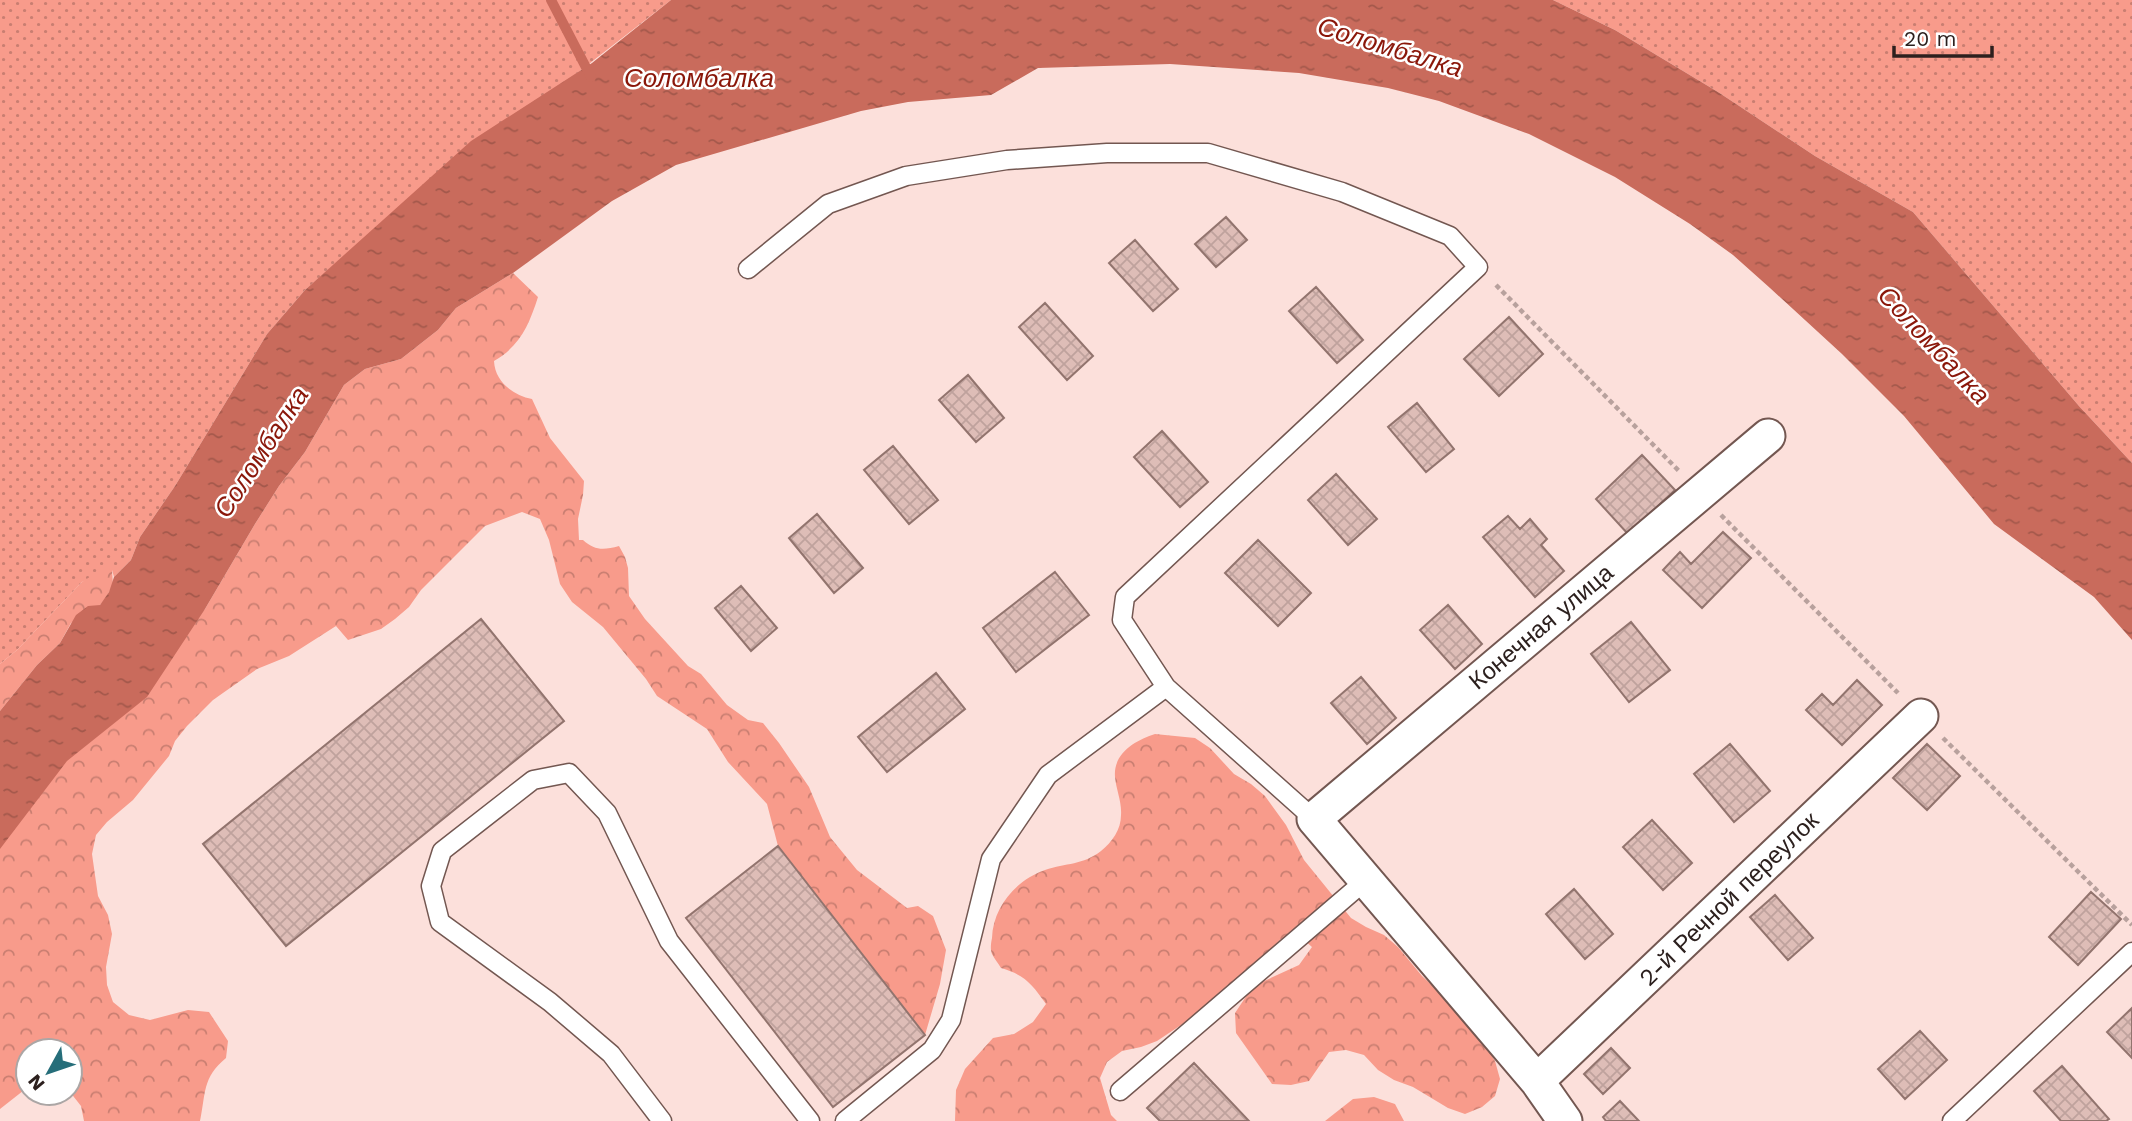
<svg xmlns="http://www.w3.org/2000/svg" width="2132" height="1121" font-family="'Work Sans',sans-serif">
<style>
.grass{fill:url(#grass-dots)}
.forest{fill:url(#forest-crowns)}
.water{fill:url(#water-ripples)}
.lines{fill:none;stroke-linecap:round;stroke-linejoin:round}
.stream{stroke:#c96b5c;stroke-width:10}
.building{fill:url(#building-cross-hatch);stroke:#92746e;stroke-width:2}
.lane-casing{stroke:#735751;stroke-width:21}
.street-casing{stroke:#735751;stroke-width:37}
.path{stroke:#b8a19d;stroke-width:4.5;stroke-dasharray:5 3.5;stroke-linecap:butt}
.lane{stroke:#fff;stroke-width:18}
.street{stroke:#fff;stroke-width:33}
.labels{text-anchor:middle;stroke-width:5;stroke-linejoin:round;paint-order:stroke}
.street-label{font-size:24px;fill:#2c201e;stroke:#fff}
.water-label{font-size:26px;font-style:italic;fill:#8a170a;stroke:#fff}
</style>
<defs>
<pattern id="grass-dots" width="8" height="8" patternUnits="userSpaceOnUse" patternTransform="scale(1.75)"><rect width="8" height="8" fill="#f89b8b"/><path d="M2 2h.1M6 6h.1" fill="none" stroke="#c97e71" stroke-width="1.8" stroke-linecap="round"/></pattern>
<pattern id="forest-crowns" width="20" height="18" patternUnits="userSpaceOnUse" patternTransform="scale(1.75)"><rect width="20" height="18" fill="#f89b8b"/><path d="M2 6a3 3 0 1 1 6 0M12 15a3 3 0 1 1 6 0" fill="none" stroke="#c97e71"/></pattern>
<pattern id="water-ripples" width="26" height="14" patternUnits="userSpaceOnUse" patternTransform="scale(1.75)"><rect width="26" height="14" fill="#c96b5c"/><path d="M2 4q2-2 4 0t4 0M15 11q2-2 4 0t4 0" fill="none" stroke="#a3584b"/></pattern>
<pattern id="building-cross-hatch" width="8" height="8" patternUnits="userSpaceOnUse" patternTransform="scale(1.75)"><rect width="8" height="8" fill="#debdb7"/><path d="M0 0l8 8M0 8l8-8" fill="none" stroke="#bfa29d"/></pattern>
</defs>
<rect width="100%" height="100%" fill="#fce0db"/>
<path class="grass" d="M0 0H671L359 243 305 290 267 334 175 486 140 537 131 560 114 577 112 570 82 582 17 650 0 664Z
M1553 0H2132V463L2079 406 1913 212 1815 156 1718 92 1615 30Z"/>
<path class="forest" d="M513 273 538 297C529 325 520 346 494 361 495 382 513 395 532 399L550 438 584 481 583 495 578 519 579 540H583C595 551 604 550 619 546L625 557 628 568 629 596 645 619 688 666 701 674 727 705 748 720 763 723 779 743 809 787 830 837 857 870 907 908 918 906 933 916 946 950 940 984 925 1035 778 846 767 804 728 762 707 729 657 696 646 679 603 627 572 602 560 584 549 540 540 519 522 512 485 526 421 590 409 607 395 619 381 629 348 640 336 626 289 656 257 669 213 700 187 726 175 741 169 756 133 800 107 822 96 835 92 854 98 896 108 915 112 934 106 967 107 985 113 1002 129 1015 150 1020 188 1010 209 1012 228 1041 226 1058C202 1078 206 1093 200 1121H84L81 1106 70 1092V1051H28V1087L0 1109V807L205 609 255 524 279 486 305 452 344 385 365 369 401 359 438 330 456 308Z
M105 567 112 570 113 585 105 599 100 605 71 623 60 643 37 665 0 711V664L17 650 82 582Z
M1155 734 1195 738 1210 748 1234 774 1251 784 1265 796 1286 825 1304 860 1351 918 1366 927 1384 935 1398 947 1422 976 1450 1002 1486 1046 1495 1061 1500 1079 1495 1096 1482 1107 1465 1114 1448 1108 1413 1087 1394 1080 1378 1070 1364 1055 1346 1050 1329 1052 1309 1081 1291 1085 1272 1084 1236 1033 1235 1013 1247 995 1262 982 1299 965 1312 947 1297 934 1281 939 1205 1014 1187 1021 1157 1041 1141 1047 1122 1051 1107 1062 1100 1078 1111 1115 1117 1121H955L956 1090 965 1069 993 1038 1014 1034 1033 1022 1046 1004C1032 984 1025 975 1001 968 998 963 994 958 992 954 990 949 991 943 992 938 993 907 1016 880 1045 870 1066 863 1083 865 1101 851 1112 842 1121 830 1121 815 1122 802 1116 789 1115 777 1113 753 1136 740 1155 734Z
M1374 1097 1395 1104 1404 1121H1325L1353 1099Z"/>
<path class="water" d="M671 0H1553L1615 30 1718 92 1815 156 1913 212 2079 406 2132 463V640L2094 597 1994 524 1904 416 1842 354 1770 288 1733 255 1690 224 1615 177 1529 134 1439 101 1388 88 1299 73 1170 64 1038 68 991 95 908 102 861 111 676 165 612 201 513 273 456 308 438 330 401 359 365 369 344 385 305 452 279 486 255 524 205 609 147 697 67 761 0 849V711L37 665 60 643 76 615 88 606 100 605 109 592 114 577 131 560 140 537 175 486 267 334 305 290 471 141 592 63Z"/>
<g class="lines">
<path class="stream" d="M551 0 591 77"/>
</g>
<path class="building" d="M1226 217 1247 240 1216 267 1195 244Z
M1135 240 1178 289 1153 311 1109 263Z
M1316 287 1363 340 1337 363 1289 311Z
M1045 303 1093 356 1067 380 1019 327Z
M1509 317 1543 354 1499 396 1464 359Z
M968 375 1004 418 976 442 939 400Z
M1417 403 1454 449 1426 472 1388 427Z
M1162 431 1208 482 1180 507 1134 457Z
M893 446 938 500 909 524 864 470Z
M1642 455 1675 490 1628 534 1596 499Z
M1336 474 1377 519 1348 545 1308 500Z
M817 514 863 568 834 593 789 538Z
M1508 516 1520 529 1530 519 1547 539 1541 545 1564 571 1535 597 1483 537Z
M1723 532 1751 558 1702 608 1663 570 1680 552 1691 564Z
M1258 540 1311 593 1278 626 1225 573Z
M1055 572 1089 615 1016 672 983 628Z
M741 586 777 628 751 651 715 608Z
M1448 605 1482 644 1455 669 1420 630Z
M481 619 564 721 286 946 203 844Z
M1631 622 1670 670 1629 702 1591 654Z
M936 673 965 709 887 772 858 737Z
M1361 677 1396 718 1367 744 1331 703Z
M1857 680 1882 705 1842 745 1806 710 1822 694 1833 705Z
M1730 744 1770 791 1734 822 1694 774Z
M1927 744 1960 776 1927 810 1893 778Z
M1652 820 1692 863 1663 890 1623 847Z
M778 846 925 1035 833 1107 686 918Z
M1574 889 1613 934 1585 959 1546 914Z
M2091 892 2121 919 2078 965 2049 937Z
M1775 895 1813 938 1788 960 1750 917Z
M2132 1008V1058L2107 1032Z
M1920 1031 1947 1060 1905 1099 1878 1069Z
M1611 1048 1630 1068 1603 1094 1584 1074Z
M1194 1063 1249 1121H1160L1147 1108Z
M2062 1066 2109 1119 2106 1121H2061L2034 1091Z
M1620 1101 1639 1121H1606L1603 1117Z"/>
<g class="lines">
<g class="lane-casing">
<path id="lane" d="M748 269 828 204 906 176 1007 160 1107 153H1208L1342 192 1450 236 1478 267 1125 597 1122 620 1166 687 1314 819
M1120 1091 1366 880
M662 1121 611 1054 550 1002 440 922 431 886 442 851 533 780 569 773 607 813 669 941 810 1121
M845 1121 932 1050 951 1020 991 859 1048 775 1166 687
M1952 1121 2132 952"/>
</g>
<g class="street-casing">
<path id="street" d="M1537 1081 1921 716
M1565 1121 1537 1081 1314 819 1768 436"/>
</g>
<path class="path" d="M1496 285 1679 471
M1721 515 1898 693
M1943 738 2132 925"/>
<use href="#lane" class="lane"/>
<use href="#street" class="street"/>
</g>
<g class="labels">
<g class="street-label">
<text transform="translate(1541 627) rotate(-40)" y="8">Конечная улица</text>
<text transform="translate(1729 899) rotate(-44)" y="8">2-й Речной переулок</text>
</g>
<g class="water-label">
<text transform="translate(1390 47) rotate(17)" y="9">Соломбалка</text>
<text x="699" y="87">Соломбалка</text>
<text transform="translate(1934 345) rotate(47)" y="9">Соломбалка</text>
<text transform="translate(261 452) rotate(-57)" y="9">Соломбалка</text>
</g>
</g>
<g transform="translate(49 1072) rotate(230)"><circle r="33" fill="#ffffff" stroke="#aba6a5" stroke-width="2"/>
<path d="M0-5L12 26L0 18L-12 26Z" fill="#266e7a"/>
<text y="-10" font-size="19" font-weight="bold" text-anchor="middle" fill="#2c201e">N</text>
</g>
<path d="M1894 46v10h98v-10" fill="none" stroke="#2c201e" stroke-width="3.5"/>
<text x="1904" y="46" font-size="21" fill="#2c201e" stroke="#ffffff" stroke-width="5" paint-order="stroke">20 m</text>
</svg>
